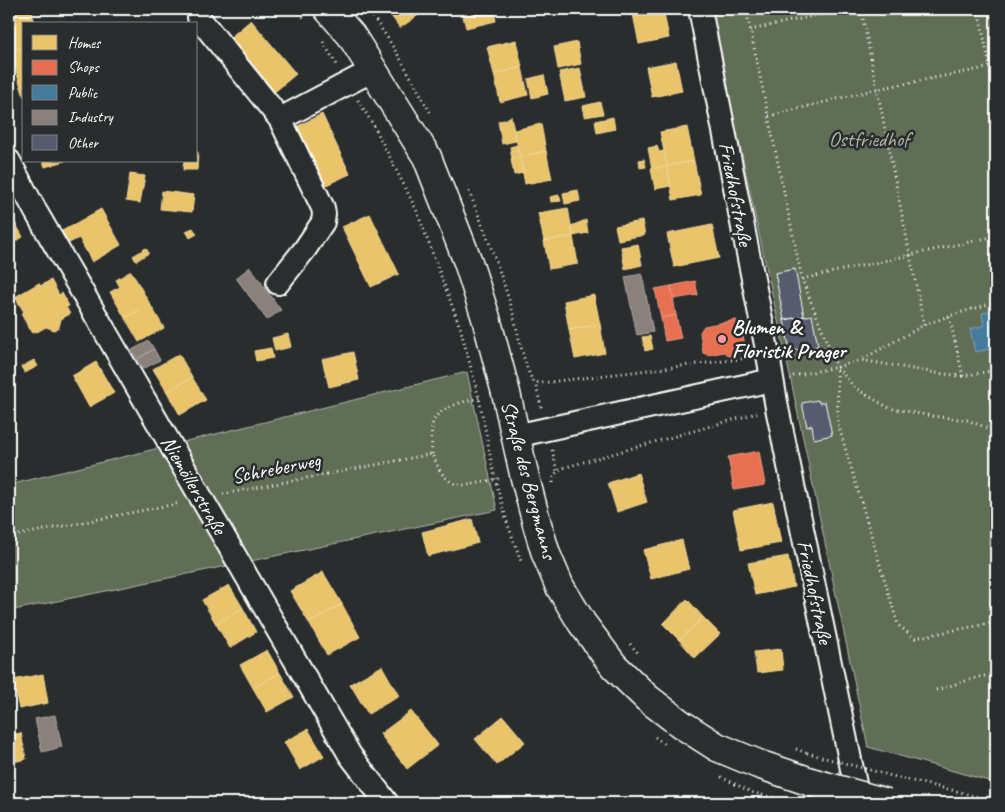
<svg xmlns="http://www.w3.org/2000/svg" width="1005" height="812" font-family="Caveat,sans-serif">
<style>
.green{fill:#616e56;stroke:#b0b6aa}
.homes{fill:#e9c46a;stroke:#f0d697}
.shops{fill:#e76f51;stroke:#ee9a85}
.public{fill:#457b9d;stroke:#7da3ba}
.industry{fill:#8a817c;stroke:#ada7a3}
.building{fill:#565c6d;stroke:#fff}
.lines{fill:none;stroke-linecap:round;stroke-linejoin:round}
.minor-casing{stroke:#fff;stroke-width:26}
.major-casing{stroke:#fff;stroke-width:31}
.path{stroke:#fff;stroke-width:3;stroke-dasharray:1 4;stroke-linecap:butt}
.minor{stroke:#2a2d2e;stroke-width:22}
.major{stroke:#2a2d2e;stroke-width:28}
.major-bridge-casing{stroke:#fff;stroke-width:31;stroke-linecap:butt}
.path-bridge{stroke:#fff;stroke-width:3;stroke-dasharray:1 4;stroke-linecap:butt}
.major-bridge{stroke:#2a2d2e;stroke-width:28}
.poi-dot{fill:#ff9aa2;stroke:#2a2d2e;stroke-width:2}
.labels{text-anchor:middle;stroke-width:5;stroke-linejoin:round;paint-order:stroke}
.park-label{font-size:21px;fill:#b0b6aa;stroke:#2a2d2e}
.street-label{font-size:21px;fill:#fff;stroke:#2a2d2e}
.poi-label{font-size:21px;font-weight:bold;fill:#fff;stroke:#2a2d2e;text-anchor:start}
</style>
<rect width="100%" height="100%" fill="#2a2d2e"/>
<filter id="ink" filterUnits="userSpaceOnUse"><feTurbulence type="fractalNoise" baseFrequency=".02" numOctaves="2"/><feDisplacementMap in="SourceGraphic" scale="10" xChannelSelector="R" yChannelSelector="G"/><feConvolveMatrix kernelMatrix="1 2 1 2 8 2 1 2 1" color-interpolation-filters="sRGB"/></filter>
<g filter="url(#ink)">
<path class="green" d="M710 9H996V783L868 747 787 362Z
M467 372 497 510 9 611V485Z"/>
<path class="homes" d="M9 9H31L35 24H24V47L9 51Z
M386 9H427L400 28Z
M494 9 496 21 466 28 463 16Z
M632 9H663L669 38 639 44Z
M251 20 296 74 271 95 226 41Z
M516 40 522 67 494 74 487 47Z
M577 42 581 64 558 69 554 47Z
M24 47V97L10 51Z
M676 61 682 91 652 97 646 67Z
M522 67 528 95 500 102 494 74Z
M580 68 586 97 565 101 559 72Z
M544 75 548 94 532 98 528 79Z
M600 102 603 114 585 117 583 106Z
M322 114 350 174 322 187 294 128Z
M511 116 516 141 502 144 498 121 505 120Z
M613 117 615 129 597 133 595 121Z
M541 124 546 151 520 157 514 130Z
M687 127 694 161 667 166 660 132Z
M517 145 520 157 512 159 510 147Z
M657 146 659 152 664 151 667 166 652 169 648 148Z
M546 151 552 179 525 184 520 157Z
M196 152H198L197 170H183L184 161H196Z
M520 157 523 173 514 175 511 159Z
M644 159 646 167 640 168 639 160Z
M43 161H65L45 167Z
M694 161 701 195 673 200 667 166Z
M667 166 671 186 655 189 651 169Z
M130 174 145 176 140 203 126 201Z
M578 190 580 201 565 204 563 193Z
M162 191 194 195 192 212 160 209Z
M559 195 561 201 551 202 550 197Z
M568 208 573 236 544 241 538 213Z
M101 209 121 245 92 262 79 238 69 243 62 231Z
M9 212 23 237 9 245Z
M370 214 399 274 371 287 342 227Z
M586 220 588 233 573 236 571 226Z
M642 221 645 235 618 240 615 226Z
M712 225 719 258 674 267 667 234Z
M193 228 197 234 190 238 186 231Z
M573 236 578 264 549 269 544 241Z
M638 244 642 265 625 269 621 247Z
M146 248 149 253 136 261 133 256Z
M131 271 150 304 125 318 110 292 120 287 116 280Z
M51 280 59 295 62 293 69 306 66 307 70 314 61 319 59 327 54 330 46 327 37 332 36 331 32 333 21 314 24 312 15 297 39 283 40 286Z
M594 295 600 324 569 330 564 301Z
M150 304 164 328 139 342 125 318Z
M600 324 605 353 575 359 569 330Z
M288 334 291 347 275 351 272 338Z
M650 336 653 349 645 351 642 337Z
M271 348 273 358 256 361 254 351Z
M353 352 359 380 329 387 322 359Z
M179 354 192 377 167 392 153 369Z
M34 360 38 366 25 373 21 367Z
M96 362 114 393 89 407 72 376Z
M192 377 206 400 180 415 167 392Z
M638 473 647 502 617 512 608 483Z
M773 502 781 543 741 550 733 510Z
M472 519 478 543 428 556 422 532Z
M682 540 689 569 651 579 643 550Z
M788 556 794 587 755 595 748 563Z
M323 572 342 604 309 623 290 591Z
M229 585 243 608 216 624 202 600Z
M687 599 703 617 679 640 663 624Z
M342 604 360 637 327 655 309 623Z
M243 608 256 632 230 648 216 624Z
M703 617 720 634 695 658 679 640Z
M781 649 783 670 757 673 754 652Z
M267 650 280 673 253 688 240 665Z
M382 666 399 696 368 714 350 684Z
M280 673 294 697 267 712 253 688Z
M43 674 48 703 19 709 13 680Z
M411 711 438 745 407 769 380 734Z
M503 716 525 742 497 765 475 739Z
M308 729 324 756 300 770 284 742Z
M21 733 26 759 9 763V735Z"/>
<path class="shops" d="M695 281 698 295 674 299 671 286Z
M671 286 676 315 661 318 655 289Z
M676 315 681 338 665 341 661 318Z
M736 320 741 324 745 347 741 353 729 356 724 352 708 355 703 353 700 332 704 326Z
M759 451 765 485 734 490 728 457Z"/>
<path class="public" d="M996 310V360L993 361 990 349 975 352 970 329 984 326 982 313Z"/>
<path class="industry" d="M250 267 281 310 267 320 236 278Z
M642 274 653 332 637 335 625 277Z
M149 341 154 349 137 359 132 350Z
M154 349 160 360 143 369 137 359Z
M55 715 62 747 42 752 35 719Z"/>
<path class="building" d="M795 269 804 316 784 320 775 273Z
M812 315 818 346 790 351 784 320Z
M996 398V417L993 418 990 399Z
M818 400 819 403 825 402 832 435 814 439 812 425 807 427 802 403Z"/>
<g class="lines">
<g class="minor-casing">
<path id="minor" d="M700 9 768 355 777 408 859 803
M199 18 280 119 373 70
M9 161 36 212 350 755 387 803
M278 283 305 249 323 222 324 214 323 208 280 119
M515 436 772 380"/>
</g>
<g class="major-casing">
<path id="major" d="M328 9 351 35 427 157 468 262 486 318 506 393 524 474 537 524 546 554 560 587 582 623 614 666 647 698 681 724 717 747 758 764 814 783"/>
</g>
<path class="path" d="M296 9 306 20
M367 9C391 40 411 77 430 112
M746 9 802 279 837 367
M861 9 877 89 996 66
M978 9 996 96
M750 30 845 9
M323 42 337 65
M358 100 374 126 416 209 460 327 479 398 495 479 508 525 521 561
M769 116 877 89 910 255 802 279
M467 187C484 227 499 268 512 309 517 327 524 369 534 382L541 383 748 358
M996 302 949 316 963 376 996 370
M949 316 924 325 861 360 936 373 963 376
M924 325 910 255 996 236
M793 376 837 367 861 360
M535 382 542 410
M996 430 990 429 967 420 932 416 889 408 855 388 837 367 838 424 898 625 915 638 996 622
M552 450 557 471
M432 454C432 444 430 432 433 422 439 406 466 401 480 398
M553 483C553 473 559 470 566 467L757 413
M223 494 432 454C449 497 465 485 502 478
M9 537 180 503
M630 644 639 654
M936 690 979 677 996 674
M655 737 666 745
M796 749 807 753
M721 777 751 792 793 803
M903 779 956 791 996 802"/>
<use href="#minor" class="minor"/>
<use href="#major" class="major"/>
<g class="major-bridge-casing">
<path id="major-bridge" d="M814 783 887 803"/>
</g>
<path class="path-bridge" d="M807 753 903 779"/>
<use href="#major-bridge" class="major-bridge"/>
</g>
</g>
<circle class="poi-dot" cx="722" cy="339" r="5"/>
<g class="labels">
<g class="park-label">
<text x="869" y="146">Ostfriedhof</text>
</g>
<g class="street-label">
<text transform="translate(736 194) rotate(79)" y="7">Friedhofstraße</text>
<text transform="translate(276 468) rotate(-11)" y="7">Schreberweg</text>
<text transform="translate(529 480) rotate(75)" y="7">Straße des Bergmanns</text>
<text transform="translate(194 485) rotate(60)" y="7">Niemöllerstraße</text>
<text transform="translate(815 592) rotate(78)" y="7">Friedhofstraße</text>
</g>
<g class="poi-label">
<text x="732" y="334">Blumen &amp;<tspan x="732" dy="24">Floristik Prager</tspan></text>
</g>
</g>
<rect width="1005" height="812" fill="none" stroke="#2a2d2e" stroke-width="30"/>
<rect x="15" y="15" width="975" height="782" fill="none" stroke="#fff" stroke-width="2" filter="url(#ink)"/>
<rect x="22" y="22" width="175" height="140" fill="#2a2d2e" stroke="#7f8182"/>
<rect x="32" y="35" width="25" height="15" fill="#e9c46a" stroke="#7f8182"/>
<text x="68" y="48" font-size="15" fill="#ffffff">Homes</text>
<rect x="32" y="60" width="25" height="15" fill="#e76f51" stroke="#7f8182"/>
<text x="68" y="72" font-size="15" fill="#ffffff">Shops</text>
<rect x="32" y="85" width="25" height="15" fill="#457b9d" stroke="#7f8182"/>
<text x="68" y="98" font-size="15" fill="#ffffff">Public</text>
<rect x="32" y="110" width="25" height="15" fill="#8a817c" stroke="#7f8182"/>
<text x="68" y="122" font-size="15" fill="#ffffff">Industry</text>
<rect x="32" y="135" width="25" height="15" fill="#565c6d" stroke="#7f8182"/>
<text x="68" y="148" font-size="15" fill="#ffffff">Other</text>
</svg>
